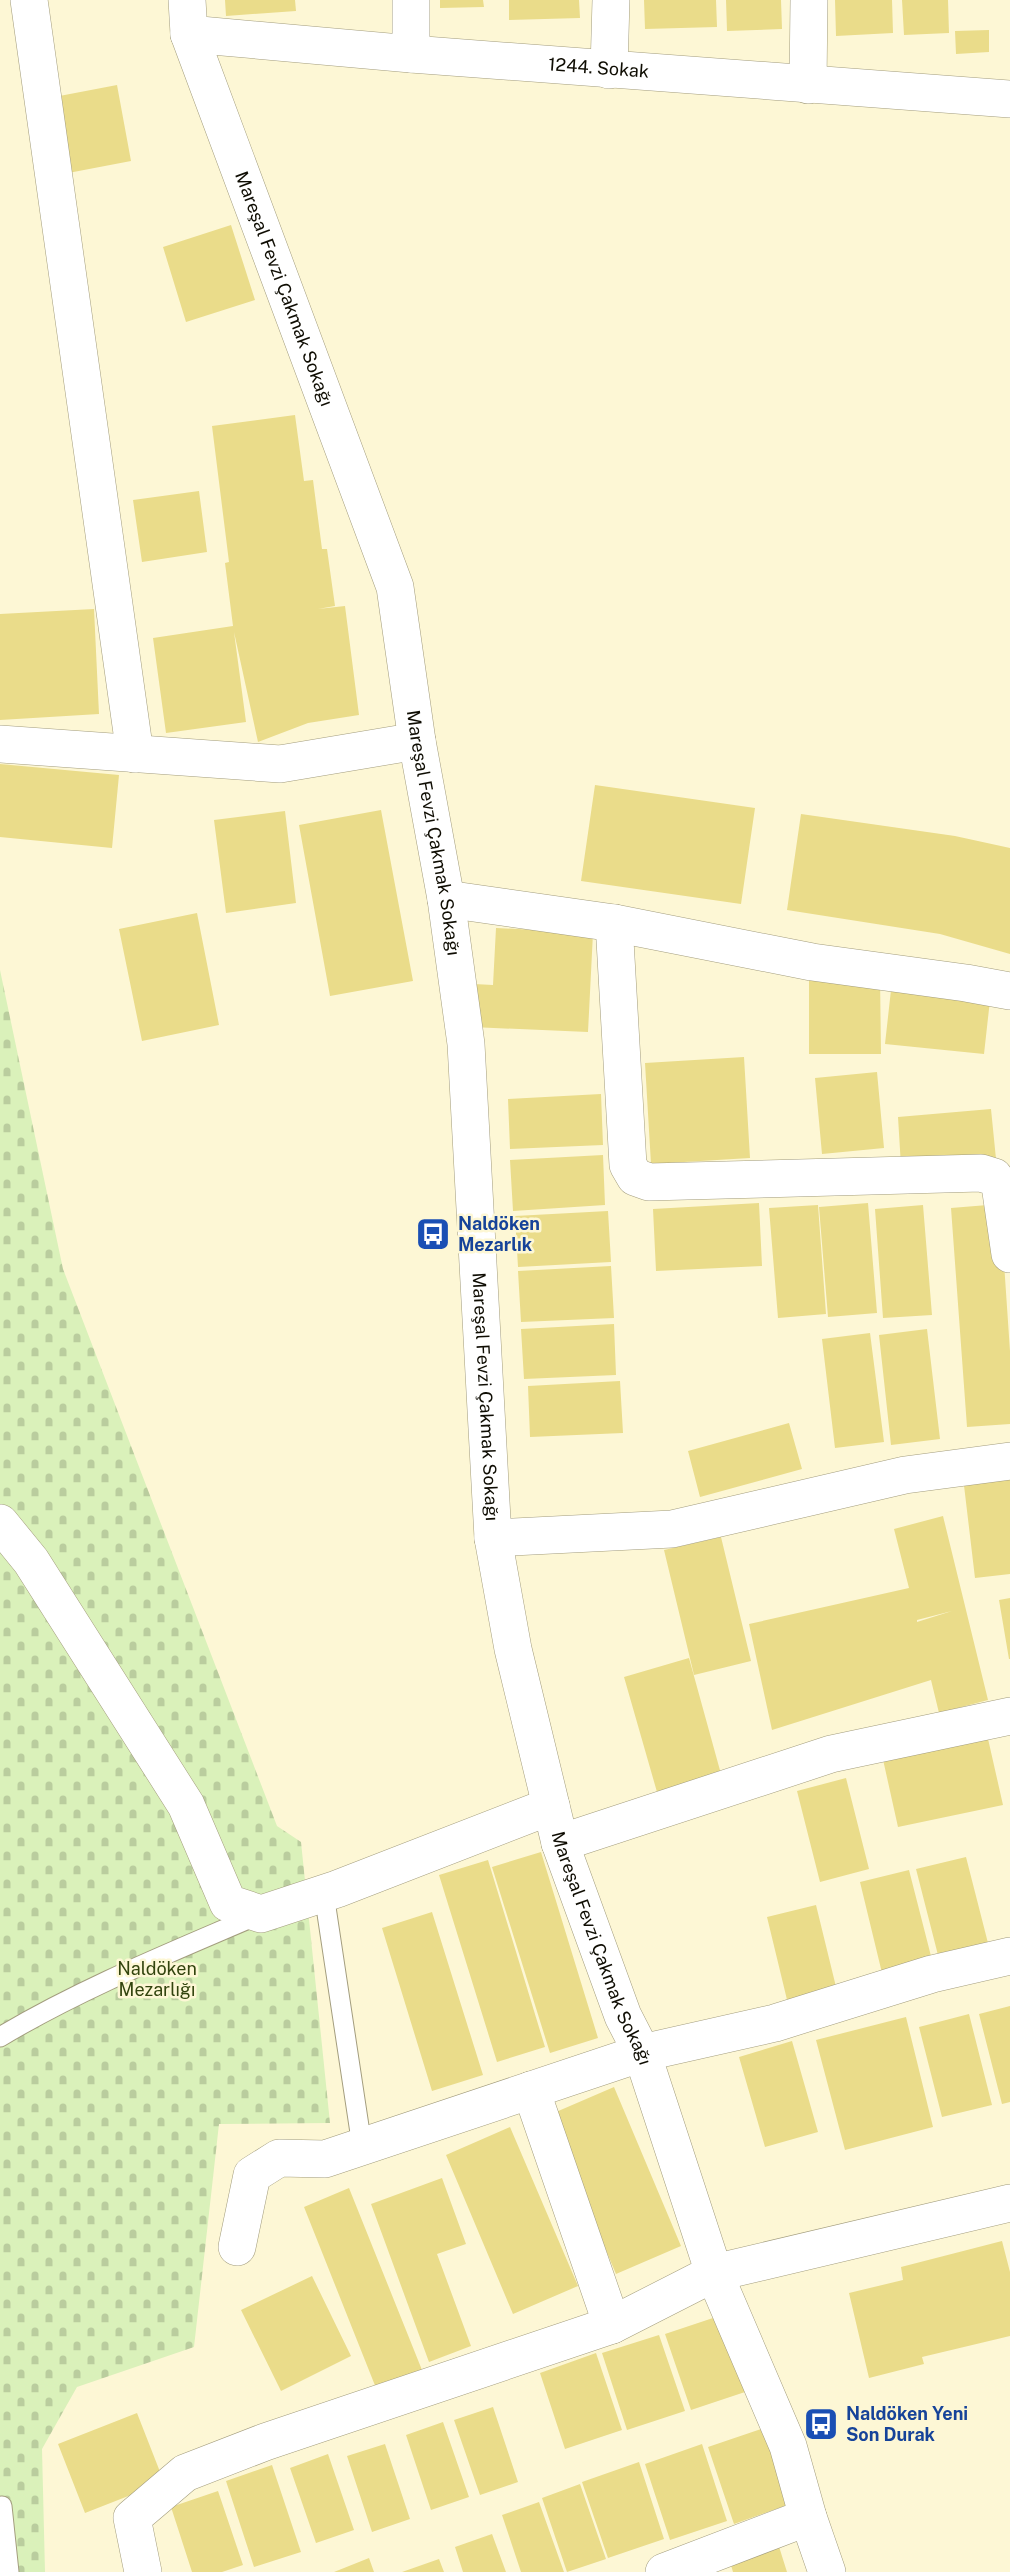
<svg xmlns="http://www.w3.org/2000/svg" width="1010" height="2572" font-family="'Public Sans',sans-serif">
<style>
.cemetery{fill:url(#cemetery-stones)}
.building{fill:#eadc8a;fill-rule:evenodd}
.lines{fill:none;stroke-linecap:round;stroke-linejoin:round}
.lane-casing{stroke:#a39d7e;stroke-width:21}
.street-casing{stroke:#a39d7e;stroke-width:38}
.lane{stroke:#fff;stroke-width:19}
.street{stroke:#fff;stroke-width:37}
.labels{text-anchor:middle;stroke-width:5;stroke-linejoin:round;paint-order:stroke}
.street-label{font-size:18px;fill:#0f0d03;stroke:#fdf7d5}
.transit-label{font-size:18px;font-weight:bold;fill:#164399;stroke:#fdf7d5;text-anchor:start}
.park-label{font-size:18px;fill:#32440e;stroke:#fdf7d5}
</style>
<defs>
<pattern id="cemetery-stones" width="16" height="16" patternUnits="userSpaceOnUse" patternTransform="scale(1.75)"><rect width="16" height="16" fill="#daf1ba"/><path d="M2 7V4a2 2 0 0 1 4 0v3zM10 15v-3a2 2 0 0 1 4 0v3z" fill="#bacd9e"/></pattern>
</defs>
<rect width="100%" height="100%" fill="#fdf7d5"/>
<path class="cemetery" d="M0 970 63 1269 277 1826 301 1842 330 2123 219 2124 194 2347 77 2387 42 2449 45 2572H0Z"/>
<path class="building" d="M225 0H295L296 11 226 16Z
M440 0H483L484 7 440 8Z
M509 0H579L580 18 509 20Z
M644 0H716L717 27 645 29Z
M726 0H781L782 29 727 31Z
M835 0H892L893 33 836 36Z
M902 0H948L949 33 904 35Z
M989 30V52L956 54 955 31Z
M117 85 131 161 63 174 49 98Z
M231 225 255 300 186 322 163 247Z
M295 415 304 481 313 480 322 549H327L335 606 318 609 345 606 359 715 308 723 258 742 234 632 246 722 166 733 153 638 233 626 225 563 229 562 212 426Z
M199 491 207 552 142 562 133 500Z
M94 609 99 714 0 720V614Z
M0 764 119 775 112 848 0 837Z
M595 785 755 808 741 904 581 881Z
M381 810 413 981 330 996 299 825Z
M285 811 296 903 226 913 214 820Z
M801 814 955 836 1010 848V954L940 934 787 910Z
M197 913 219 1025 142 1041 119 929Z
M496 928 593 933 588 1032 472 1027 474 984 493 985Z
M809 975H880L881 1054H809Z
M891 990 990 1000 984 1054 885 1044Z
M744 1057 750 1158 651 1164 645 1063Z
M877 1072 884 1148 822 1154 815 1078Z
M601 1094 603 1145 510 1149 508 1099Z
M991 1109 996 1159 901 1166 898 1117Z
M603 1155 605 1205 513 1211 510 1160Z
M759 1203 762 1266 656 1271 653 1209Z
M868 1203 877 1313 828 1317 819 1207Z
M1000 1204 1010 1351V1424L967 1427 951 1208Z
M818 1205 826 1314 778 1318 769 1208Z
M923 1205 932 1315 883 1318 875 1209Z
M608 1211 611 1262 518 1267 515 1216Z
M611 1266 614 1318 521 1322 518 1271Z
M614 1324 616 1375 524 1379 521 1329Z
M927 1329 940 1439 891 1445 879 1335Z
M870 1333 884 1442 835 1448 822 1339Z
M620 1381 623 1433 530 1437 528 1386Z
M789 1423 802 1469 700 1497 688 1451Z
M1010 1472V1574L975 1578 963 1477Z
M943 1516 988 1700 939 1713 931 1680 772 1730 749 1624 909 1588 894 1529ZM952 1611 917 1622V1620Z
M721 1537 751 1661 694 1675 664 1550Z
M1010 1598V1659H1009L999 1600Z
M689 1658 721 1774 657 1792 624 1677Z
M986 1730 1003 1805 898 1827 882 1755Z
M846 1778 869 1869 820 1882 797 1791Z
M541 1852 598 2038 550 2053 492 1867Z
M966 1857 989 1947 939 1959 916 1869Z
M488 1860 545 2047 497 2062 439 1875Z
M909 1870 932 1960 882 1973 860 1882Z
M816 1905 838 1995 789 2008 767 1917Z
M432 1912 483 2075 432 2091 382 1928Z
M1010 2006V2102L1002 2104 979 2014Z
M969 2014 992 2105 942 2117 919 2027Z
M906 2017 933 2127 845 2150 816 2040Z
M792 2041 818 2132 765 2147 739 2057Z
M614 2087 681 2246 616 2274 549 2115Z
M510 2127 578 2286 513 2314 446 2155Z
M442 2178 466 2244 437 2254 471 2346 429 2362 371 2204Z
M349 2188 424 2375 378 2393 304 2207Z
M1002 2241 1010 2272V2336L922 2357 924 2364 869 2378 849 2293 903 2280 901 2267Z
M312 2276 351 2356 281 2391 241 2310Z
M722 2315 748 2391 691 2410 665 2334Z
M659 2335 685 2411 627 2430 602 2353Z
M596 2353 622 2430 565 2449 540 2373Z
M493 2407 518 2482 480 2495 454 2420Z
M137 2413 164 2482 85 2513 58 2444Z
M443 2422 469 2497 431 2510 406 2435Z
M764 2428 790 2504 734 2524 708 2447Z
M385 2444 410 2519 372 2532 347 2456Z
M702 2444 727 2521 670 2540 645 2464Z
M328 2454 354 2530 316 2543 290 2468Z
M639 2462 664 2539 608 2558 582 2482Z
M272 2465 301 2552 254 2567 226 2481Z
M580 2484 606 2559 567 2572 542 2498Z
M218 2491 243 2565 222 2572H192L171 2507Z
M539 2502 564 2572H521L502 2515Z
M492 2534 506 2572H463L455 2547Z
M776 2537 787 2572H733L727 2551Z
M369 2558 374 2572H334Z
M439 2559 444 2572H402Z"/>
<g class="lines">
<g class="lane-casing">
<path id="lane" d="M324 1894 362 2146
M0 2037C82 1988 172 1952 260 1914
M2 2506 9 2572"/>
</g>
<g class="street-casing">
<g id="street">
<path d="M29 0 135 754"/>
<path id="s1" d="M187 0 189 34 395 587 417 741 446 899 466 1044 493 1538 513 1649 560 1843 623 2016 642 2053 714 2273 788 2446 808 2517 827 2572"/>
<path id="s2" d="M189 34 411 54 1010 99"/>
<path d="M411 54V0"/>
<path d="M609 70 611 0"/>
<path d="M808 85 809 0"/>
<path d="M0 744 280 764 417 741"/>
<path d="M446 899 614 923 812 962 966 983 1010 991"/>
<path d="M614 923 628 1165 635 1177 649 1182 981 1173 994 1177 1000 1185 1010 1254"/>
<path d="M0 1523 31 1561 186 1805 228 1903 261 1914 337 1889 551 1806"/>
<path d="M493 1538 672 1529 905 1475 1010 1461"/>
<path d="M560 1843 831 1754 1010 1716"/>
<path d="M531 2090 612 2325"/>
<path d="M237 2247 252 2175 279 2158 325 2159 642 2053 775 2023 932 1974 1010 1956"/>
<path d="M143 2572 132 2518 185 2473 265 2442 612 2325 714 2273 1010 2203"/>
<path d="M664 2572 808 2517"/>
</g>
</g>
<use href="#lane" class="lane"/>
<use href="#street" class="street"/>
</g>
<defs>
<g id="bus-square" transform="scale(1.75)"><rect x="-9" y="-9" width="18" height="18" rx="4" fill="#1a4fb4" stroke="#fdf7d5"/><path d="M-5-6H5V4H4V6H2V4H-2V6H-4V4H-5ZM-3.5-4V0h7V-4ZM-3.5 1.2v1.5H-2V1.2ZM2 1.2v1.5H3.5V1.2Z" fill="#fff"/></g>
</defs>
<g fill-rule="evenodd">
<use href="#bus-square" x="433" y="1234"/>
<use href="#bus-square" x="821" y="2424"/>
</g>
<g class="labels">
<g class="street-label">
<text dy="6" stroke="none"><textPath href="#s2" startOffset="411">1244. Sokak</textPath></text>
<text dy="6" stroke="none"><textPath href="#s1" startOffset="306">Mareşal Fevzi Çakmak Sokağı</textPath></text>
<text dy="6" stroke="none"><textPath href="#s1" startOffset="873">Mareşal Fevzi Çakmak Sokağı</textPath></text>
<text dy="6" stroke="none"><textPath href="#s1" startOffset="1440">Mareşal Fevzi Çakmak Sokağı</textPath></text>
<text dy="6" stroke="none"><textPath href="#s1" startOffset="2007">Mareşal Fevzi Çakmak Sokağı</textPath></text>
</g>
<g class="transit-label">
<text x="458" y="1230">Naldöken<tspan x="458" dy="21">Mezarlık</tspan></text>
<text x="846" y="2420">Naldöken Yeni<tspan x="846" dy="21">Son Durak</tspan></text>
</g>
<g class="park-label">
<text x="157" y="1975">Naldöken<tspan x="157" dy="21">Mezarlığı</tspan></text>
</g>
</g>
</svg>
